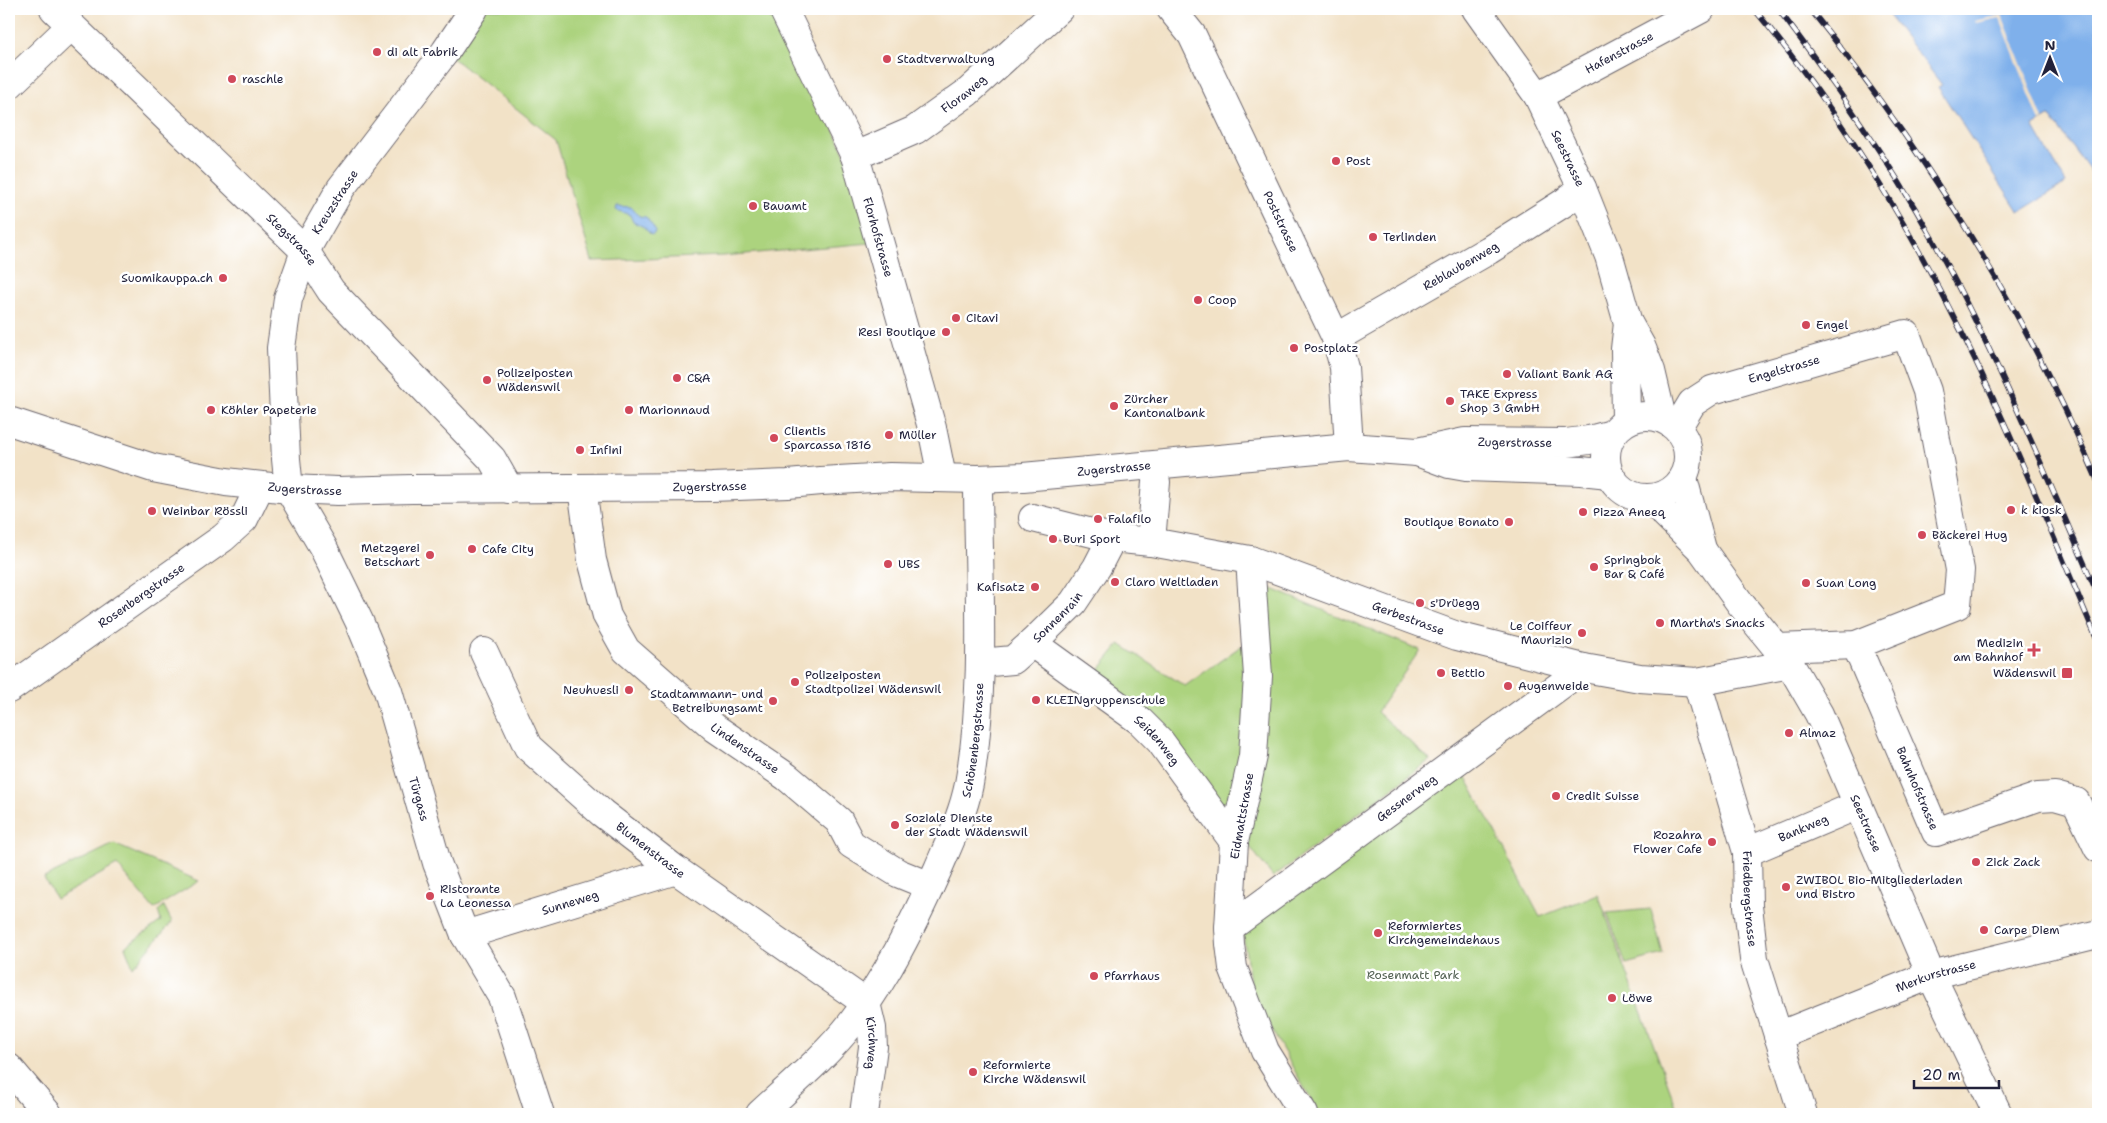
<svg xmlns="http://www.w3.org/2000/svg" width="2107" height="1123" font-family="'Shantell Sans',sans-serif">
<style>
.green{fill:#acd37e;stroke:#677a5c}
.water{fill:#7fb0eb;stroke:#506993}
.pier{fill:#f2e2c7}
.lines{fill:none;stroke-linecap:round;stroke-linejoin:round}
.minor-casing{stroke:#6b656c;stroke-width:30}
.tertiary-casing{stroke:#6b656c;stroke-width:30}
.secondary-casing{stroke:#6b656c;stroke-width:30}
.primary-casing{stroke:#6b656c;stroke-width:30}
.minor{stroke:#fff;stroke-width:28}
.tertiary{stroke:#fff;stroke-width:28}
.secondary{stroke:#fff;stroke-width:28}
.primary{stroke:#fff;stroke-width:28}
.rail-casing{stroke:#22223b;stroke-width:5.5}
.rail{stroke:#fff;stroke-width:4;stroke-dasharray:11;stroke-linecap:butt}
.poi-dot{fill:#d1495b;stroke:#fff;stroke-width:2}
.labels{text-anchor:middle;stroke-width:5;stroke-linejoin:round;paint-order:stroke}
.poi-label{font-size:12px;fill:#22223b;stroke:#fff;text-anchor:start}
.street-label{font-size:12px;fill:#22223b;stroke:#fff}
.park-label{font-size:12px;fill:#526052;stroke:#fff}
</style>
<rect width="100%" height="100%" fill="#fff"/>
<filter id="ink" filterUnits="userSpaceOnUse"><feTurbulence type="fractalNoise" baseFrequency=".02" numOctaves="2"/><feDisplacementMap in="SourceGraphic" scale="10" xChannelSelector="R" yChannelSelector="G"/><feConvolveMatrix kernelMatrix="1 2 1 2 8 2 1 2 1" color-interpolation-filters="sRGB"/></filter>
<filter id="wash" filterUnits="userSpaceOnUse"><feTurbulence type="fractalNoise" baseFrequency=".0096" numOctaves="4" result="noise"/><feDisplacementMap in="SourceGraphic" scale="20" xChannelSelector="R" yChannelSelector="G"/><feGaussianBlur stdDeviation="1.12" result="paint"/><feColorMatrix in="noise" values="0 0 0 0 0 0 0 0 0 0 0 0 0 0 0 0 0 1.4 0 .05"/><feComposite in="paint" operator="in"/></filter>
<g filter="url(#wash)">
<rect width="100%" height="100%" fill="#f2e2c7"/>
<path class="green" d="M474 9H783L882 242 723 256 592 261 556 140 445 52Z
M1260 584 1420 650 1377 712 1430 760 1273 877 1154 721 1092 678 1120 644 1185 686 1241 646 1264 663Z
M1461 768 1540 917 1598 894 1679 1114H1319L1252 995 1242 928Z
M114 844 199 881 154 909 117 865 56 899 44 878Z
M164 906 172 922 133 967 125 947 161 921 158 911Z
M1651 909 1663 954 1626 964 1607 913Z"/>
<path class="water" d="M1884 9H2098V182L2050 116 2033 126 2066 183 2019 212 1938 87 1942 85Z
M617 206 631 207 639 216 646 217 654 228 655 233 651 235 644 227 633 222 630 215 616 210Z"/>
<path class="pier" d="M2002 15 2043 120 2040 122 2000 18 1976 23 1975 21Z"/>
</g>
<g filter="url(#ink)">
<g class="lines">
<g class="minor-casing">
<g id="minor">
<path id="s1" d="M54 9 305 251 331 291 492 459 509 489"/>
<path id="s2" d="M474 9 445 52 341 188 305 251 288 299 281 348 286 459 289 489 323 547 359 621 388 691 437 863 465 935 502 997 540 1114"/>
<path id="s3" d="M783 9 855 156 932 428 942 477"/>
<path id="s4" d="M1171 9 1192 35 1336 338 1344 367 1349 447"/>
<path d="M9 85 71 26"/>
<path id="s5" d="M1538 96 1701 9"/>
<path id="s6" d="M855 156 915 130 968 92 1059 9"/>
<path id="s7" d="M1336 338 1489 250 1565 202 1582 188"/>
<path id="s8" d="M1677 428 1692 403 1712 390 1906 334 1927 391 1960 570 1957 605 1856 645 1777 648"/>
<path id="s9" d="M582 488 592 560 607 616 626 650 715 728 787 777 839 821 851 844 898 873 930 886"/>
<path id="s10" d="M1033 518 1112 538 1151 542 1250 560 1457 636 1584 668 1640 678 1697 682 1790 664"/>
<path d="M1151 542 1156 482"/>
<path d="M1250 560 1258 676 1253 756 1234 842 1229 928 1230 944 1233 968 1265 1051 1304 1114"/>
<path id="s11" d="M1032 643 1140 721 1160 741 1234 842"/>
<path id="s12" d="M1856 645 1936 832 2038 797 2055 796 2076 802 2098 848"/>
<path id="s13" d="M484 652 528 747 602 813 676 870 866 1003 872 1028 873 1047 864 1114"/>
<path id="s14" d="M980 663 1013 660 1032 643 1073 603 1097 567 1112 538"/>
<path id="s15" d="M1697 682 1747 852 1748 906 1754 959 1803 1114"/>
<path id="s16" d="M9 689 223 538 244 519 260 486"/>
<path id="s17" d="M1747 852 1858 805"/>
<path id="s18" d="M1229 928 1584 668"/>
<path id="s19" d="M465 935 676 870"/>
<path id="s20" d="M1778 1036 1931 975 2098 934"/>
<path d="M9 1068 48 1114"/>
</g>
</g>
<g class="tertiary-casing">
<g id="tertiary">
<path id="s21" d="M760 1114C791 1085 825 1057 851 1024 887 978 914 922 938 869 950 841 963 814 969 784 987 684 978 580 978 479"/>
</g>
</g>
<g class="secondary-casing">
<g id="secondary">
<path id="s22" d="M9 421 153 468 226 482 289 489 338 491 412 489 712 487 788 484 821 481 890 477 978 479 1023 477 1349 447 1417 452 1449 464 1466 467 1581 471 1609 474"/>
<path id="s23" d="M1417 452 1465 442 1566 443 1589 440 1612 434"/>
</g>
</g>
<g class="primary-casing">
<g id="primary">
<path id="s24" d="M1476 9 1538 96 1582 188 1609 256 1628 323 1641 346 1651 371 1662 418"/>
<circle cx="1647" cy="457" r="41"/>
<path d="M1626 421 1625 349 1628 323"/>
<path d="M1683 478 1702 549"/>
<path id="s25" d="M1649 498 1702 550 1740 603 1790 664 1819 714 1931 975 1998 1114"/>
</g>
</g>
<use href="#minor" class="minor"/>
<use href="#tertiary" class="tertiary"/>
<use href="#secondary" class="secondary"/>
<use href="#primary" class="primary"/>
<g class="rail-casing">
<path id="rail" d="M1754 9C1836 107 1905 218 1962 333 2012 434 2054 539 2098 642
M1778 9C1834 83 1887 157 1932 238 1996 353 2046 475 2098 595
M1810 9C1927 154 2025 311 2098 482"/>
</g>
<use href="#rail" class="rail"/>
</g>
</g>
<g class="poi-dot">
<circle cx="377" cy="52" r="5"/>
<circle cx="887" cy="59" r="5"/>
<circle cx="232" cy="79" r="5"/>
<circle cx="1336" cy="161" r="5"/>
<circle cx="753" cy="206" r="5"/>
<circle cx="1373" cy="237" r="5"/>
<circle cx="223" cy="278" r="5"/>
<circle cx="1198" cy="300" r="5"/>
<circle cx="956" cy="318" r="5"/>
<circle cx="1806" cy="325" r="5"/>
<circle cx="946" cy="332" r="5"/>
<circle cx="1294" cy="348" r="5"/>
<circle cx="1507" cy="374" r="5"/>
<circle cx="677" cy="378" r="5"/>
<circle cx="487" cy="380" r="5"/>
<circle cx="1450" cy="401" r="5"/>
<circle cx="1114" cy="406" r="5"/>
<circle cx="211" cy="410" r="5"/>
<circle cx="629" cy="410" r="5"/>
<circle cx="889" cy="435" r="5"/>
<circle cx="774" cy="438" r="5"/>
<circle cx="580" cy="450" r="5"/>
<circle cx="2011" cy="510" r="5"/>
<circle cx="152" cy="511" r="5"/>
<circle cx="1583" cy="512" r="5"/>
<circle cx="1098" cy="519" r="5"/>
<circle cx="1509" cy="522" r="5"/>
<circle cx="1922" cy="535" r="5"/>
<circle cx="1053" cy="539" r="5"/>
<circle cx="472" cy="549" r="5"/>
<circle cx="430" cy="555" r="5"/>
<circle cx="888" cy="564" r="5"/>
<circle cx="1594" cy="567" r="5"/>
<circle cx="1115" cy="582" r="5"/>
<circle cx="1806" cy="583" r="5"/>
<circle cx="1035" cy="587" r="5"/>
<circle cx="1420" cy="603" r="5"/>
<circle cx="1660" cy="623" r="5"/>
<circle cx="1582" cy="633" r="5"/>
<path d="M2031.5 642.5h5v5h5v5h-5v5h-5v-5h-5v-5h5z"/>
<circle cx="1441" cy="673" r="5"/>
<rect x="2061" y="667" width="12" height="12" rx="2.5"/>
<circle cx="795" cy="682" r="5"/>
<circle cx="1508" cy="686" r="5"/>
<circle cx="629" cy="690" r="5"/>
<circle cx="1036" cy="700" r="5"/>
<circle cx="773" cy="701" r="5"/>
<circle cx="1789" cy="733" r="5"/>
<circle cx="1556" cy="796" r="5"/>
<circle cx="895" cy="825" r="5"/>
<circle cx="1712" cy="842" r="5"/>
<circle cx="1976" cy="862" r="5"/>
<circle cx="1786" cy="887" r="5"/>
<circle cx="430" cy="896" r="5"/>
<circle cx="1984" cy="930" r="5"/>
<circle cx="1378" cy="933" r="5"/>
<circle cx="1094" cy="976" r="5"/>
<circle cx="1612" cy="998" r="5"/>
<circle cx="973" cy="1072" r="5"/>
</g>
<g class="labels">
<g class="poi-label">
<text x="387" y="56">di alt Fabrik</text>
<text x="897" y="63">Stadtverwaltung</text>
<text x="242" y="83">raschle</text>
<text x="1346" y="165">Post</text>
<text x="763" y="210">Bauamt</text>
<text x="1383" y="241">Terlinden</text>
<text x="213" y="282" text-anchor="end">Suomikauppa.ch</text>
<text x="1208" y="304">Coop</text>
<text x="966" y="322">Citavi</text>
<text x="1816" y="329">Engel</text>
<text x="936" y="336" text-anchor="end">Resi Boutique</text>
<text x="1304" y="352">Postplatz</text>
<text x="497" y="377">Polizeiposten<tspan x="497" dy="14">Wädenswil</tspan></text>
<text x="1517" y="378">Valiant Bank AG</text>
<text x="687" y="382">C&amp;A</text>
<text x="1460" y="398">TAKE Express<tspan x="1460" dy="14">Shop 3 GmbH</tspan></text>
<text x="1124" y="403">Zürcher<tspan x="1124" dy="14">Kantonalbank</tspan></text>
<text x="221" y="414">Köhler Papeterie</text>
<text x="639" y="414">Marionnaud</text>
<text x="784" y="435">Clientis<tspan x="784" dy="14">Sparcassa 1816</tspan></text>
<text x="899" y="439">Müller</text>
<text x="590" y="454">Infini</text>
<text x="2021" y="514">k kiosk</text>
<text x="162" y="515">Weinbar Rössli</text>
<text x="1593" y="516">Pizza Aneeq</text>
<text x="1108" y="523">Falafilo</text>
<text x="1499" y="526" text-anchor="end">Boutique Bonato</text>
<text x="1932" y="539">Bäckerei Hug</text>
<text x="1063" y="543">Buri Sport</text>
<text x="420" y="552" text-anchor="end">Metzgerei<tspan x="420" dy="14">Betschart</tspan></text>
<text x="482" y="553">Cafe City</text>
<text x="1604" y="564">Springbok<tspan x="1604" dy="14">Bar &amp; Café</tspan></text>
<text x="898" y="568">UBS</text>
<text x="1125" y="586">Claro Weltladen</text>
<text x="1816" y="587">Suan Long</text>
<text x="1025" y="591" text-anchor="end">Kafisatz</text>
<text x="1430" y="607">s'Drüegg</text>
<text x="1670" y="627">Martha's Snacks</text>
<text x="1572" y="630" text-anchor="end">Le Coiffeur<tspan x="1572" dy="14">Maurizio</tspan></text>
<text x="2023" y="647" text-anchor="end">Medizin<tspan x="2023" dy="14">am Bahnhof</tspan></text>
<text x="1451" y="677">Bettio</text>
<text x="2056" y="677" text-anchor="end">Wädenswil</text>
<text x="805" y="679">Polizeiposten<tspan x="805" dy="14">Stadtpolizei Wädenswil</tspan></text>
<text x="1518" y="690">Augenweide</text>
<text x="619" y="694" text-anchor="end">Neuhuesli</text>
<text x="763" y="698" text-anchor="end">Stadtammann- und<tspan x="763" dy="14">Betreibungsamt</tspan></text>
<text x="1046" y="704">KLEINgruppenschule</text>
<text x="1799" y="737">Almaz</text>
<text x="1566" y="800">Credit Suisse</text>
<text x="905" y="822">Soziale Dienste<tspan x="905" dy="14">der Stadt Wädenswil</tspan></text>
<text x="1702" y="839" text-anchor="end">Rozahra<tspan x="1702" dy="14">Flower Cafe</tspan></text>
<text x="1986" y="866">Zick Zack</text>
<text x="1796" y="884">ZWIBOL Bio-Mitgliederladen<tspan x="1796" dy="14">und Bistro</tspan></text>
<text x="440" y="893">Ristorante<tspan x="440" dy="14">La Leonessa</tspan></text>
<text x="1388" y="930">Reformiertes<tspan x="1388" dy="14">Kirchgemeindehaus</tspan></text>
<text x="1994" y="934">Carpe Diem</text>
<text x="1104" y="980">Pfarrhaus</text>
<text x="1622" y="1002">Löwe</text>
<text x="983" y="1069">Reformierte<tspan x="983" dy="14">Kirche Wädenswil</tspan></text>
</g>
<g class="street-label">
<text dy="4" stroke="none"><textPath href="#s5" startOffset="92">Hafenstrasse</textPath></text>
<text dy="4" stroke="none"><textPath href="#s6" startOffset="126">Floraweg</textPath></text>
<text dy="4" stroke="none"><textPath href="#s24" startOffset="176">Seestrasse</textPath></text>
<text transform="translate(335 202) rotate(-57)" y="4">Kreuzstrasse</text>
<text dy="4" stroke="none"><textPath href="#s4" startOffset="240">Poststrasse</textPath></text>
<text dy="4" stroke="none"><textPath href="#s3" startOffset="248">Florhofstrasse</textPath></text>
<text dy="4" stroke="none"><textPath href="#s1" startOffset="331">Stegstrasse</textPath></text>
<text dy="4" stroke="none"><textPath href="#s7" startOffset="144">Reblaubenweg</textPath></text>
<text dy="4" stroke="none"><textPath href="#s8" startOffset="128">Engelstrasse</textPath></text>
<text dy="4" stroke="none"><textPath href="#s23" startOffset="99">Zugerstrasse</textPath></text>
<text dy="4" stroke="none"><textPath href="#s22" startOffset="1115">Zugerstrasse</textPath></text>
<text dy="4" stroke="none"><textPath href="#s22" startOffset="710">Zugerstrasse</textPath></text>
<text dy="4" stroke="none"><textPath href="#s22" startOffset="305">Zugerstrasse</textPath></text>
<text dy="4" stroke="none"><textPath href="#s16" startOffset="162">Rosenbergstrasse</textPath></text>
<text dy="4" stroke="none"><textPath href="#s14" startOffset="95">Sonnenrain</textPath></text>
<text dy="4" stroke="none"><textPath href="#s10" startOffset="390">Gerbestrasse</textPath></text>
<text dy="4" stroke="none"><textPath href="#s21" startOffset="441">Schönenbergstrasse</textPath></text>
<text dy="4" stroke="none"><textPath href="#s11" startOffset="159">Seidenweg</textPath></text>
<text dy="4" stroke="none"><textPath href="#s9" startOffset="324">Lindenstrasse</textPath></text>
<text dy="4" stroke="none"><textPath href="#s12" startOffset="156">Bahnhofstrasse</textPath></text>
<text dy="4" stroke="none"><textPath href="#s18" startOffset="220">Gessnerweg</textPath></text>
<text dy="4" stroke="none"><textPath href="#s2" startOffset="875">Türgass</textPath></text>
<text transform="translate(1242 816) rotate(-80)" y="4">Eidmattstrasse</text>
<text dy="4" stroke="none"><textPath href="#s25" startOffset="395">Seestrasse</textPath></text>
<text dy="4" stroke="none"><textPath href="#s17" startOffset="61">Bankweg</textPath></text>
<text dy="4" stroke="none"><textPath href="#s13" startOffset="265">Blumenstrasse</textPath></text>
<text dy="4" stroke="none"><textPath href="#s15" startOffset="224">Friedbergstrasse</textPath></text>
<text dy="4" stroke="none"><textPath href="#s19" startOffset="110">Sunneweg</textPath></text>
<text dy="4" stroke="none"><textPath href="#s20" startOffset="169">Merkurstrasse</textPath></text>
<text dy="4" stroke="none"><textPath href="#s13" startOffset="570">Kirchweg</textPath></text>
</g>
<g class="park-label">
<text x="1413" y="979">Rosenmatt Park</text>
</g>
</g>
<rect width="2107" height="1123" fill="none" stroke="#fff" stroke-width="30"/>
<g transform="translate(2050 58)" stroke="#ffffff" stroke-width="4" paint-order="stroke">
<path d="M0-4L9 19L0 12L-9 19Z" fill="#22223b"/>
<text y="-8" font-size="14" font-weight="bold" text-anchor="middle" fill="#22223b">N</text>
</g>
<path d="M1914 1080v8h85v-8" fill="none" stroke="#22223b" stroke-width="2.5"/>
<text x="1922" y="1080" font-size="15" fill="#22223b" stroke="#ffffff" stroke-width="4" paint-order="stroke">20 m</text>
</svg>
